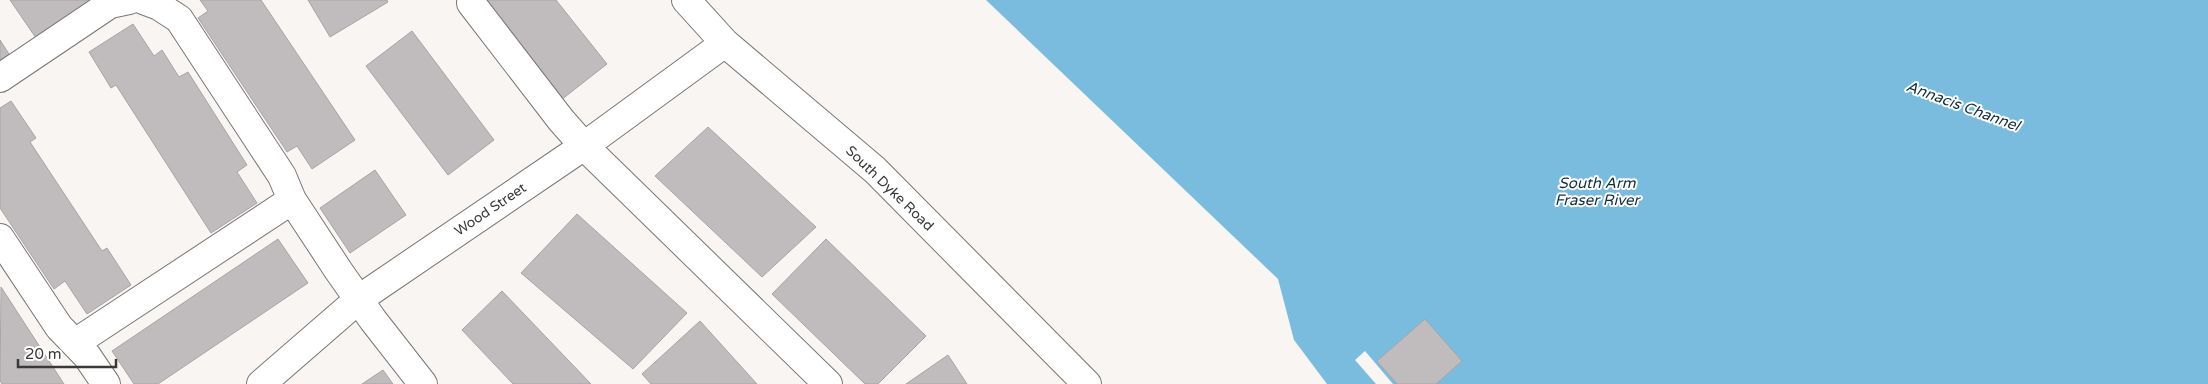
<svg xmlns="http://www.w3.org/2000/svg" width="2208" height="384" font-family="'Varela Round',sans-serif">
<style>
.water{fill:#7abcdd}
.pier{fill:#f8f5f2}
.building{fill:#c0bcbe;stroke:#a8a4a5}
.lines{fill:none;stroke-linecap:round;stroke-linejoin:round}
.minor-casing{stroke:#797674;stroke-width:30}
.minor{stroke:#fff;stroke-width:28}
.labels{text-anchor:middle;stroke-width:4;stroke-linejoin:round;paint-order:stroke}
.street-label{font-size:14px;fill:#3a3938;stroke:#fff}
.water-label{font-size:15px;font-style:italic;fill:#0f2e3c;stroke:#fff}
</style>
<rect width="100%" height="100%" fill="#f8f5f2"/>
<path class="water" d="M986 0H2208V384H1327L1294 340 1278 279Z"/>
<path class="pier" d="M1365 351 1393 384H1376L1355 360Z"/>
<path class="building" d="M10 0H98L38 41Z
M200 0H261L355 140 312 169 297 146 287 152 198 18 208 11Z
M308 0H387L388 2 330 37Z
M481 0H556L607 64 561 100Z
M133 24 154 56 162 50 179 77 188 72 247 165 237 172 257 203 211 233 116 85 111 88 89 52Z
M412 31 494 140 448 175 366 66Z
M0 40 9 54 0 60Z
M11 101 36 138 30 142 102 251 107 248 131 285 87 314 65 281 54 289 0 208V108Z
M708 127 816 227 762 277 655 176Z
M375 170 406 215 350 253 320 208Z
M577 214 687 313 633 369 521 273Z
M278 239 308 283 158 384H134L112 351Z
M826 239 926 336 878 384H865L772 294Z
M1 287 64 384H2L0 381Z
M502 291 591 384H513L462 330Z
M1425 319 1462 361 1436 384H1397L1377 361Z
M700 321 757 384H651L642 374Z
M948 355 967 384H906Z
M383 370 393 384H362Z"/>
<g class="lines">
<g class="minor-casing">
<path id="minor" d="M143 0 159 6 179 19 282 176 292 200 338 270 373 320 423 384
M686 0 725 43 875 170 1087 384
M471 3 561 120 584 146 828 384
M0 78 110 4 129 0
M0 238 59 327 87 356 106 384
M75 343 292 200
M261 384 359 299 584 146 725 43"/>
</g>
<use href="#minor" class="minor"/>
</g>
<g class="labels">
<g class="street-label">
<text transform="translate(890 188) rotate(44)" y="5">South Dyke Road</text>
<text transform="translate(490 209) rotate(-34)" y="5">Wood Street</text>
</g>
<g class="water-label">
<text transform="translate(1963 106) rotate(20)" y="5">Annacis Channel</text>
<text x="1597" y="188">South Arm<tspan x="1597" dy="17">Fraser River</tspan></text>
</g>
</g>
<path d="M18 359v8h98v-8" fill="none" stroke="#3a3938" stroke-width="2.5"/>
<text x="25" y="359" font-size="15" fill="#3a3938" stroke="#ffffff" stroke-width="4" paint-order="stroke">20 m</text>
</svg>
